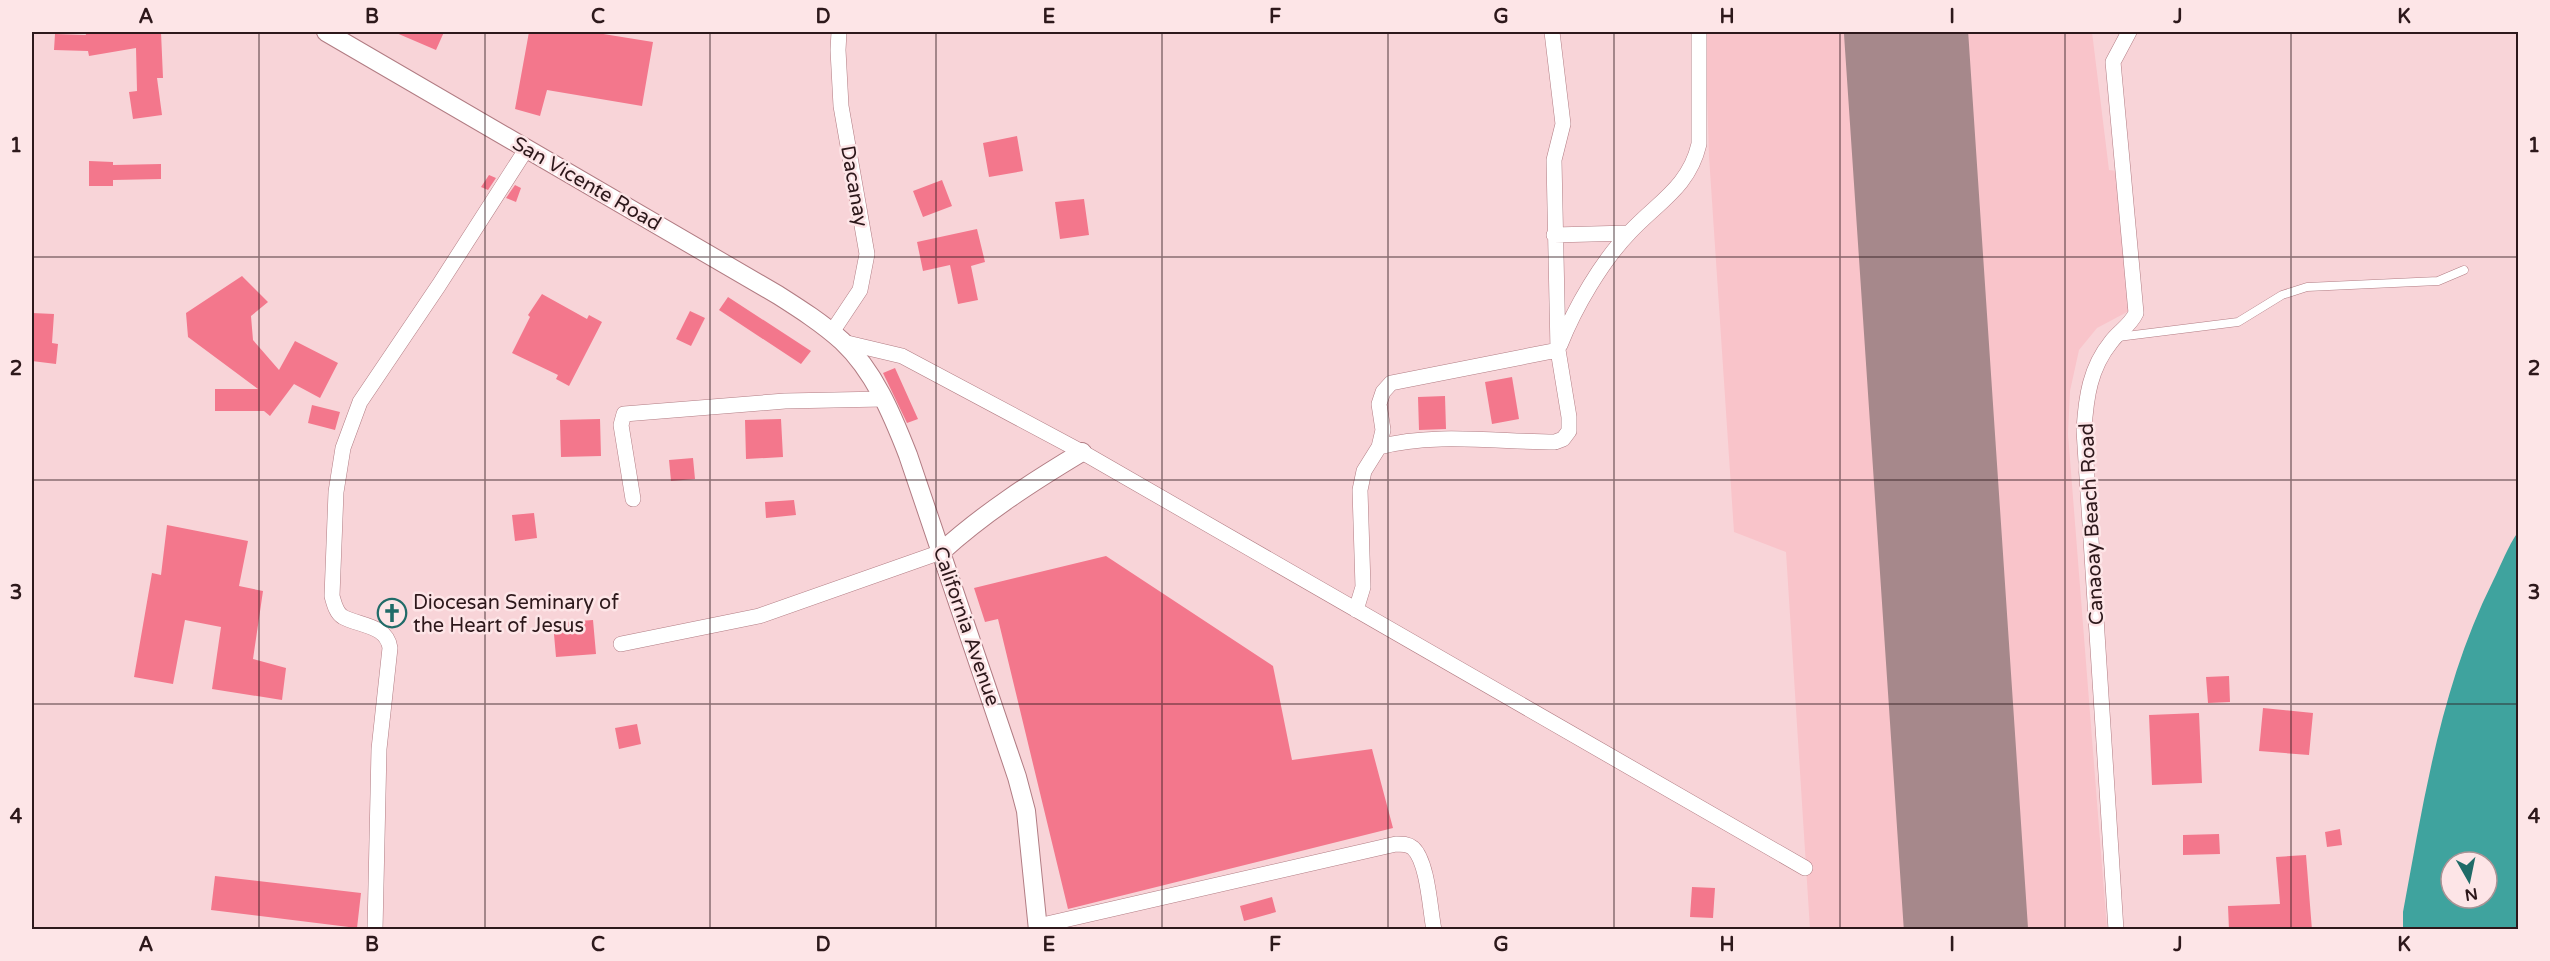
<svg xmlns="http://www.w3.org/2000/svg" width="2550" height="961" font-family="'Varela Round',sans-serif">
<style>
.built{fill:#f9c4ca}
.water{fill:#3fa39e;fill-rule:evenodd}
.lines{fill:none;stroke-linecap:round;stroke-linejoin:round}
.runway{stroke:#a6888b;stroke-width:124}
.building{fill:#f3778c}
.service-casing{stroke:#b17c83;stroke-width:9}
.minor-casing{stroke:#b17c83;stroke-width:16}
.tertiary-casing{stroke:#b17c83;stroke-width:20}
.service{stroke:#fff;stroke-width:8}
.minor{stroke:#fff;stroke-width:15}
.tertiary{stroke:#fff;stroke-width:18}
.grid{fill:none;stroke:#2d181b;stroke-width:1.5;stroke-opacity:0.55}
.labels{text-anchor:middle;stroke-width:5;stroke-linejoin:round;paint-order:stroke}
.street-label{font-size:20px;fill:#2d181b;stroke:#fde5e7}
.poi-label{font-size:20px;fill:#2d181b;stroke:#fde5e7;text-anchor:start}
.neatline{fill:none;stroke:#2d181b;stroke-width:2}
.grid-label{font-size:20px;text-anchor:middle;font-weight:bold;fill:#2d181b}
</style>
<rect width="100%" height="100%" fill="#f8d4d8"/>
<path class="built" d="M1705 32H2092L2109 170 2117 171 2129 311 2097 328 2079 350 2070 391 2068 434 2107 929H1810L1786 552 1734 532 1709 156Z"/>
<path class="water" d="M2518 532V929H2403V912C2424 799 2441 685 2493 581 2501 565 2508 546 2518 532ZM2451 862H2487V898H2451Z"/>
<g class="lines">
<path class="runway" d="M1906 32 1966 930"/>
</g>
<path class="building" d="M85 32H161L163 78H157L162 115 133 119 129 92 137 91 136 48 89 56 88 51 54 50 55 34 86 35Z
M394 32H444L436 50Z
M529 32H591L653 42 642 106 547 90 540 116 515 109Z
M1017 136 1023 171 989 177 983 143Z
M89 161 113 162V165L161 164V179L113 180V186H89Z
M489 175 496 178 488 190 481 187Z
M942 180 952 206 923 217 913 191Z
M515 185 521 188 516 202 506 198Z
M1084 199 1089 235 1060 239 1055 202Z
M977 229 985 262 971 266 978 300 958 304 950 265 923 271 917 242Z
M242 276 268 302 251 316 253 340 279 370 295 341 338 363 320 398 294 384 270 416 264 411H215V389H258L188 337 186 313Z
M542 294 587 319 589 315 602 322 569 386 556 379 558 375 512 353 530 317 528 315Z
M728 297 811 351 801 364 719 310Z
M690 311 705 318 691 346 676 339Z
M32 313 54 314 52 343 58 344 56 364 32 361Z
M895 368 918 419 907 423 883 373Z
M1512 377 1519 419 1492 424 1485 382Z
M1445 396 1446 429 1419 430 1418 397Z
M312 405 340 412 335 430 308 423Z
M600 419 601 456 561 457 560 420Z
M781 419 783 457 746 459 745 420Z
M693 458 695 479 671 481 669 460Z
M794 500 796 515 766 518 765 502Z
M534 513 537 538 515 541 512 515Z
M167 525 248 541 239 586 263 591 253 659 286 668 282 700 212 689 221 627 185 620 173 684 134 677 152 573 161 575Z
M1106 556 1273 666 1292 760 1372 749 1393 828 1068 909 998 619 985 622 974 588Z
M593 620 596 654 556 657 553 623Z
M2229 676 2230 702 2208 703 2206 677Z
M2263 708 2313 713 2309 755 2259 751Z
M2199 713 2202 783 2152 785 2149 715Z
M637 724 641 744 619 749 615 728Z
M2340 829 2342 845 2327 847 2325 832Z
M2219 834 2220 854 2183 855V835Z
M2306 855 2312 930H2229L2228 906 2280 904 2276 857Z
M215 876 361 893 357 928 211 910Z
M1692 887 1715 888 1713 918 1690 917Z
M1272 897 1276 912 1244 921 1240 906Z"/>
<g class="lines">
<g class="service-casing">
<path id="service" d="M2118 337 2238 322 2282 295 2307 287 2438 281 2464 270"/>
</g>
<g class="minor-casing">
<path id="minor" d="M1554 235 1629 233
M832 332 860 290 867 254 841 106 838 50 839 32
M843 342 902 356 1082 452 1805 868
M1560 345C1575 307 1602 261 1630 232 1658 202 1689 187 1699 144V32
M1379 447C1433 432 1500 442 1555 442L1563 439 1569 431V417L1558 350 1554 160 1563 124 1552 32
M633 499 621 425 624 414 785 401 883 399
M1356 610 1363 587 1360 490 1364 471 1379 447 1383 430 1379 404 1383 392 1391 383 1558 350
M621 644 759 616 941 552
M1038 926 1396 844C1402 844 1408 844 1413 848 1428 862 1430 910 1434 930
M375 930 379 749 390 648C387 625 360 626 343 617 336 613 334 603 332 596L336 492 343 448 360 402 439 285 527 148
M2116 930 2084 430C2086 397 2090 368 2111 342 2119 331 2130 326 2136 313L2113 62 2129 32"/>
</g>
<g class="tertiary-casing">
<path id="tertiary" d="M326 32 778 295C800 309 822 323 842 341 874 371 892 414 908 455L1017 777 1026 811 1038 930
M941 552C984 513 1032 482 1082 452"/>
</g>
<use href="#service" class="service"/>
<use href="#minor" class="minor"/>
<use href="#tertiary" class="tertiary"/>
</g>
<path class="grid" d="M259 32V930M485 32V930M710 32V930M936 32V930M1162 32V930M1388 32V930M1614 32V930M1840 32V930M2065 32V930M2291 32V930M32 257H2518M32 480H2518M32 704H2518"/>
<defs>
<g id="church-ring" transform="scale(1.5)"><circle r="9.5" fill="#fde5e7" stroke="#206b68" stroke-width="1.5"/><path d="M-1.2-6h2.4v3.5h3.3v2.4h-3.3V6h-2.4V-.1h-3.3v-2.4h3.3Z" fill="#206b68"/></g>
</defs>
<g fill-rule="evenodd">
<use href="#church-ring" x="392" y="613"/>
</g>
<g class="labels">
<g class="street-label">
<text transform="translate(587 183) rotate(30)" y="7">San Vicente Road</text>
<text transform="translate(855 186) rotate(80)" y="7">Dacanay</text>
<text transform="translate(2091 524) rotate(-93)" y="7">Canaoay Beach Road</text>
<text transform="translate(967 626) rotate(71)" y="7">California Avenue</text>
</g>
<g class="poi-label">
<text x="413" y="609">Diocesan Seminary of<tspan x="413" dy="23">the Heart of Jesus</tspan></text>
</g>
</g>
<rect width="2550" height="961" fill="none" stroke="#fde5e7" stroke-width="66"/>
<g transform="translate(2469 880) rotate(171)"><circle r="28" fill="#fde5e7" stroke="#aa9395" stroke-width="1.5"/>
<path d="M0-4.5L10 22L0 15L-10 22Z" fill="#206b68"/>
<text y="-9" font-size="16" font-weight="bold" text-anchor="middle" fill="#2d181b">N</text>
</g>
<rect x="33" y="33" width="2484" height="895" class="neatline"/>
<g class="grid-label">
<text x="146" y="23">A</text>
<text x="372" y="23">B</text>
<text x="598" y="23">C</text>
<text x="823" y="23">D</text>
<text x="1049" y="23">E</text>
<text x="1275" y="23">F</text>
<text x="1501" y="23">G</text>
<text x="1727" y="23">H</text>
<text x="1952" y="23">I</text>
<text x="2178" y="23">J</text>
<text x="2404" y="23">K</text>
<text x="16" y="152">1</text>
<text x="2534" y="152">1</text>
<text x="16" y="375">2</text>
<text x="2534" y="375">2</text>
<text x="16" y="599">3</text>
<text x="2534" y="599">3</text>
<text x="16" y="823">4</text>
<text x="2534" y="823">4</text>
<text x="146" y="951">A</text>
<text x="372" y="951">B</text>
<text x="598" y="951">C</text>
<text x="823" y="951">D</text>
<text x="1049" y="951">E</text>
<text x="1275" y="951">F</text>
<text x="1501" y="951">G</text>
<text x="1727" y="951">H</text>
<text x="1952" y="951">I</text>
<text x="2178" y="951">J</text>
<text x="2404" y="951">K</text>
</g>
</svg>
